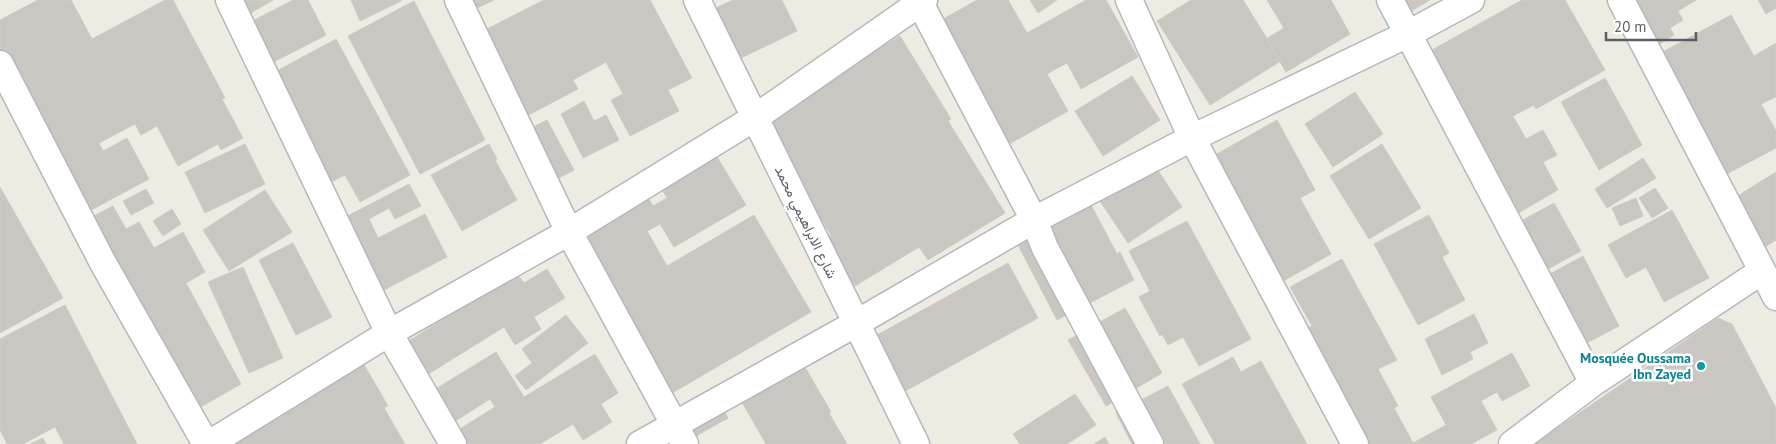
<svg xmlns="http://www.w3.org/2000/svg" width="1776" height="444" font-family="'PT Sans',Vazirmatn,sans-serif">
<style>
.building{fill:#cac7c2;stroke:#d1ccc1}
.lines{fill:none;stroke-linecap:round;stroke-linejoin:round}
.minor-casing{stroke:#b5b8bc;stroke-width:29}
.minor{stroke:#fff;stroke-width:26}
.culture-dot{fill:#0f9aa8;stroke:#fff;stroke-width:2}
.labels{text-anchor:middle;stroke-width:5;stroke-linejoin:round;paint-order:stroke}
.street-label{font-size:14px;fill:#5b5e62;stroke:#fff}
.culture-label{font-size:14px;font-weight:bold;fill:#0d838f;stroke:#fff;text-anchor:end}
</style>
<rect width="100%" height="100%" fill="#edebe2"/>
<path class="building" d="M38 0H71L92 39 165 0H173L225 98 222 99 243 138 221 150 218 144 178 166 157 126 141 135 135 124 99 143 103 151 127 138 149 179 82 215 0 61V20Z
M234 0H273L244 17Z
M293 0H308L326 35 264 67 243 26Z
M351 0H401V1L360 21Z
M460 0H494L467 13Z
M544 0H650L692 78 668 90 679 111 630 136 611 100 623 94 606 62 573 80 578 89 519 120 481 32Z
M733 0H782L797 31 731 63 709 11Z
M977 0H1008L1027 33 1086 0H1106L1138 57 1081 89 1067 63 1047 74 1068 111 995 152 929 27Z
M1030 0H1057L1038 13Z
M1191 0H1243L1281 61 1210 105 1157 21Z
M1267 0H1331L1350 34 1286 72 1266 39 1284 28Z
M1377 0H1430L1391 23Z
M1522 0H1565L1605 70 1536 109 1534 105 1513 116 1526 139 1543 130 1557 155 1543 162 1558 190 1501 223 1412 61Z
M1631 0H1696L1678 11 1683 20 1670 28 1674 35 1658 45Z
M1758 0H1776V8L1766 14Z
M414 1 485 140 420 174 348 36Z
M1731 15 1754 56 1776 43V97L1761 104 1776 131V148L1723 176 1657 55Z
M900 36 951 119 948 121 1005 213 928 260 919 247 855 286 825 238 831 235 761 121Z
M336 39 410 175 360 202 345 175 321 187 262 79Z
M1132 76 1160 120 1103 156 1075 111Z
M1605 78 1642 145 1599 170 1561 102Z
M1355 92 1383 134 1333 167 1305 124Z
M584 101 594 121 606 115 619 140 583 158 561 114Z
M547 120 574 170 555 180 528 130Z
M1277 120 1315 190 1300 198 1331 254 1278 284 1208 159Z
M245 144 265 184 205 213 185 172Z
M489 144 497 159 495 160 517 200 462 231 431 175Z
M1382 144 1421 208 1369 239 1330 176Z
M711 147 746 205 674 247 660 224 647 231 667 266 754 215 811 312 667 396 572 235 644 190 653 206 667 198 656 180Z
M1643 158 1656 178 1607 208 1595 189Z
M1153 163 1182 207 1128 243 1098 198Z
M1776 172V240L1762 249 1731 200Z
M409 184 421 206 395 219 389 208 369 219 378 238 425 214 447 257 384 290 353 230 342 219Z
M0 187 63 298 0 333Z
M1655 188 1668 208 1652 218 1639 198Z
M146 189 154 203 131 215 123 201Z
M265 190 292 232 229 271 203 230Z
M1636 198 1643 216 1620 226 1612 208Z
M1090 203 1117 254 1120 252 1134 280 1057 320 1016 241Z
M1554 203 1581 251 1526 281 1499 233Z
M113 206 126 229 139 222 154 248 183 232 205 272 186 283 241 384 190 413 88 219Z
M172 209 181 224 163 236 153 221Z
M1672 210 1709 278 1664 302 1646 267 1626 278 1608 245Z
M1429 215 1449 253 1442 257 1465 300 1418 325 1374 244Z
M1187 221 1251 339 1199 366 1183 337 1168 345 1162 334 1160 336 1139 297 1150 291 1129 251Z
M293 243 332 317 296 335 259 260Z
M1583 256 1619 326 1581 346 1541 279Z
M1342 259 1397 360 1378 369 1398 406 1394 408 1413 443 1446 425 1431 397 1512 353 1530 386 1502 401 1497 392 1481 401 1497 430 1471 444H1365L1304 331 1312 326 1290 287Z
M1008 263 1038 318 898 395 868 340Z
M243 267 283 358 249 373 208 282Z
M547 269 565 298 534 317 541 329 515 345 504 327 422 378 402 345 517 274 524 283Z
M65 305 137 444H64L55 427 23 444H7L0 430V339Z
M1125 308 1162 373 1106 406 1068 340Z
M1474 314 1488 343 1470 352 1473 359 1442 375 1425 339Z
M566 315 588 343 526 390 515 376 532 363 522 349Z
M1718 318 1732 324 1776 408V444H1534Z
M496 352 524 397 595 354 618 393 601 404 612 422 583 440 573 424 540 444H451L447 437 495 407 490 399 449 425 429 393Z
M1233 357 1241 372 1261 361 1307 444H1215L1182 384Z
M802 362 831 412 829 413 847 444H766L739 397Z
M363 363 388 406 384 408 405 444H222Z
M1168 386 1200 444H1132L1116 413Z
M1075 394 1096 425 1067 444H1020L1013 434Z
M716 396 728 418 682 444H664Z
M1105 437 1109 444H1094Z
M43 438 46 444H30Z"/>
<g class="lines">
<g class="minor-casing">
<path id="minor" d="M229 0 389 333 453 444
M458 0 569 232 685 444
M697 0 916 444
M1129 0 1192 138 1355 444
M1390 0 1593 383
M1621 0 1776 297
M920 3 1034 220 1045 248 1150 444
M0 64 103 263 206 444
M209 444 389 333 569 232 756 117 924 0
M640 444 855 324 1034 220 1192 138 1408 34 1471 0
M1512 444 1593 383 1762 271"/>
</g>
<use href="#minor" class="minor"/>
</g>
<circle class="culture-dot" cx="1701" cy="366" r="5"/>
<g class="labels">
<g class="street-label">
<text transform="translate(806 222) rotate(64)" y="5">شارع الابراهيمي محمد</text>
</g>
<g class="culture-label">
<text x="1691" y="363">Mosquée Oussama<tspan x="1691" dy="16">Ibn Zayed</tspan></text>
</g>
</g>
<path d="M1606 32v8h90v-8" fill="none" stroke="#5b5e62" stroke-width="2.5"/>
<text x="1614" y="32" font-size="15" fill="#5b5e62" stroke="#ffffff" stroke-width="4" paint-order="stroke">20 m</text>
</svg>
